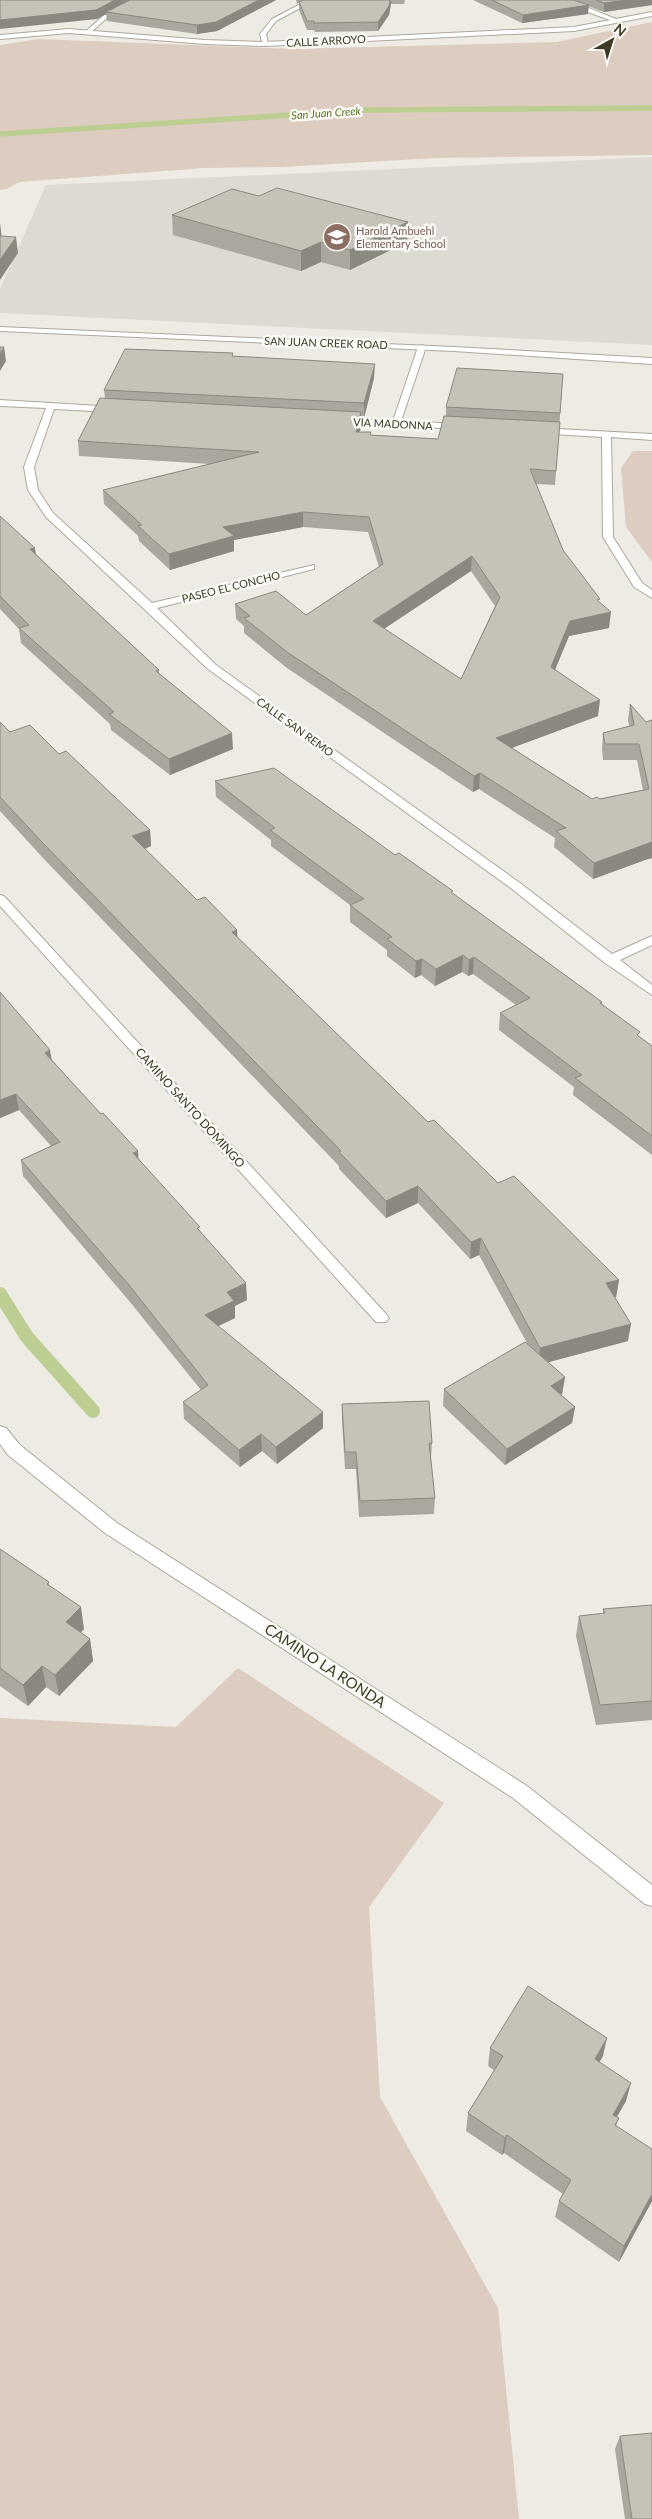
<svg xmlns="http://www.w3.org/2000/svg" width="652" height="2519" font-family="Lato,sans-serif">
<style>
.built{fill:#dddad4}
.green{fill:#ddccc0}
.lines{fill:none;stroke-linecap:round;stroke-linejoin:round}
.stream-far1{stroke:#bcce92;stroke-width:5.5}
.stream{stroke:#bcce92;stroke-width:14}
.minor-casing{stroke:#aca89c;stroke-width:2}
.tertiary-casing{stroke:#aca89c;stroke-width:2}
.minor{fill:#fff;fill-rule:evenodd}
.tertiary{fill:#fff;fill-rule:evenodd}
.wall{fill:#a9a79e;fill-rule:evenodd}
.shaded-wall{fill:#8a8881}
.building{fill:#c5c2b8;stroke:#8a8881;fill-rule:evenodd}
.labels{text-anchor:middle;stroke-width:5;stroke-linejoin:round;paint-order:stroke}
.far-street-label{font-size:11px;fill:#3f3c25;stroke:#faf9f6}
.far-water-label{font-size:11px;font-style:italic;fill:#5d7723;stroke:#faf9f6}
.far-education-label{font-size:11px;fill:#785e54;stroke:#faf9f6;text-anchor:start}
.street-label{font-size:12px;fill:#3f3c25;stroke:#faf9f6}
.near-street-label{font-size:15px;fill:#3f3c25;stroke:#faf9f6}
</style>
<rect width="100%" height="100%" fill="#eeebe5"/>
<path class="built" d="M652 157V345L0 313V289L46 185Z"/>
<path class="green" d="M652 22V155L436 158 282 167 204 168 19 182 7 189 0 190V45L38 39 294 49 556 42Z
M633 451H652V562L626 527 621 468Z
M238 1668 444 1803 369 1907 380 2097 498 2308 519 2519H0V1718L176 1727Z"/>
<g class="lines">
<path class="stream-far1" d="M0 134 367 110 652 108"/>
<path class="stream" d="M0 1294 27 1337 93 1411"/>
<g class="minor-casing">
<path id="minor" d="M136 0H144L107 18 90 33 85 32 103 16Z
M308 0H315L276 21 266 34 268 44 263 45 260 34 272 19Z
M562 0H569L621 21 616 22 570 6Z
M422 345 426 347 401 421 460 424 464 427 463 429 338 423 337 421 341 418 393 421 418 347Z
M0 400 116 407 117 409 113 412 54 409 34 467 38 490 53 513 152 603 314 565V569L157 608 216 665 520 883 612 954 652 936V945L620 960 652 985V995L605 963 512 889 208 669 46 517 28 490 24 467 46 408 0 406Z
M538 428 652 434V440L611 437 613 537 642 583 652 590V598L634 587 603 537 602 437 535 433V429Z
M0 895 4 896 386 1314 389 1318 386 1322H376L0 906Z
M0 1426 6 1428 20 1445 117 1523 527 1786 652 1885V1906L645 1904 513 1798 105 1533 8 1455 0 1444Z"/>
</g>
<g class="tertiary-casing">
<path id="tertiary" d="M652 12V16L574 31 265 46 205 44 69 33 0 39V35L69 29 205 40 265 42 574 27Z
M0 327 454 347 652 358V364L454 351 0 331Z"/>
</g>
<use href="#minor" class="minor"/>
<use href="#tertiary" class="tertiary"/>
</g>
<path class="wall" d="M0 0H276L217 31 197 34 107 21 106 14 97 19Z
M296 0H405L404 4H391L389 15 378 31 315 32 314 30H307L299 10V2L297 4Z
M473 0H573L581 3 574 0H652V5L604 12 588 6V14L522 23Z
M259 196 408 222 407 242 350 270 321 262 301 271 173 235 172 215Z
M233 356 374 378 364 418 361 417V426L360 432 371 435 438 439 446 416V407L563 374 555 485 536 484 563 550 599 602 609 628 569 636 555 669 598 716 512 748 592 799H600L643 790 637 760H603L602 749 603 733 629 726 628 720 630 704 646 722 652 720V858L645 860 593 879 554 847 555 838 479 789 473 792 414 753 287 668 244 633V626L236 619 235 604 306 615 379 567 368 532 303 527 234 540V551L170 570 139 541 138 536 104 504 103 490 211 464 79 456 78 441 105 398 104 390ZM471 571 495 606 461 679 384 629Z
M0 516 36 554 76 593 159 670V674L233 749 170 775 111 730 110 724 21 643 19 629 0 609Z
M0 722 10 732 59 754 150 830 151 846 145 849 197 900 237 930V937L428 1122 498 1183 619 1280 616 1297H614L628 1341 548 1362 565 1377 562 1394 561 1395 575 1407 572 1423 505 1465 443 1406 444 1389 527 1343 479 1255 470 1259 418 1203 386 1218 339 1169V1166L43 858 0 811Z
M215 781 395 855 452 893 602 1002V1004L640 1037 652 1046V1155L573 1095 574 1087 499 1030 500 1013 516 1005 473 974 468 976 462 972 435 986 421 975 415 978 387 956V950L350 922V905L271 846V840L216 797Z
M0 992 52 1060 139 1159 201 1232 247 1300 235 1305V1318L218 1326 323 1428 277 1464 262 1451 240 1467 184 1419 183 1402 201 1390 130 1302 23 1176 21 1160 51 1146 19 1110 0 1118Z
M342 1404 432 1443 431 1458 435 1498 434 1514 359 1517 356 1469H345L342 1421Z
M0 1549 49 1582V1585L84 1629 80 1633 90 1639 93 1661 59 1696 46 1687 28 1706 0 1686Z
M652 1605V1720L596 1725 576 1636 579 1616 603 1614V1609Z
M490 2048 603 2056 599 2062 626 2101 617 2117 619 2118 616 2126 652 2201 619 2262 555 2217 559 2201 563 2194 504 2153 502 2155 466 2131 468 2113 495 2071 488 2066Z
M620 2436 652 2519H625L615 2449Z"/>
<path class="shaded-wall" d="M115 0H132L106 12V14L97 19 0 29V20Z
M259 0H276L217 31 197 34V25Z
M390 0 391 4 389 15 378 31V22Z
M628 0H652V5L604 12V3Z
M589 5 588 14 522 23 523 15Z
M408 222 407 242 350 270V250Z
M0 223 2 239 0 242Z
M16 237 18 253 0 280V260Z
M321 242V262L301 271V251Z
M4 347 6 361 0 371V354Z
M375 364 374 378 364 418V403Z
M361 412V426L356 446V432Z
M303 512V527L234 540V551L170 570 169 554 223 527Z
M35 548 37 563 30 549Z
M472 556 471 571 373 636V621Z
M611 612 609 628 569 636 550 682 551 667 570 621Z
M600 700 598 716 495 754 496 738Z
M232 733 233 749 170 775 169 759Z
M480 773 479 789 473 792 474 776Z
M150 830 151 846 133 853 132 836Z
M652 842V858L645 860 593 879 594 863Z
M237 930 238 946 232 932Z
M463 955 462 972 435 986 436 969Z
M474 957 473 974 468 976 469 960Z
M422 959 421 975 415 978 416 961Z
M50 1050 53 1067 45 1053Z
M16 1094 19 1110 0 1118V1100Z
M138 1151 139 1168 133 1153Z
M418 1186V1203L386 1218V1201Z
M481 1238 479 1255 470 1259 471 1242Z
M619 1280 616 1297 603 1300 606 1283Z
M246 1283 247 1300 235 1306V1318L206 1332 205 1315 227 1292Z
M631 1324 628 1341 538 1365 540 1348Z
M565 1377 562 1394 549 1402 551 1386Z
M575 1407 572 1423 505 1465 507 1449Z
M323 1412V1428L277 1464 276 1447Z
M261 1434 262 1451 240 1467 239 1450Z
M81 1607 84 1629 69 1644 66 1622Z
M90 1639 93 1661 59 1696 55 1675Z
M42 1666 46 1687 28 1706 23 1685Z
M607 2038 603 2056 591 2077 595 2059Z
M631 2083 626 2101 608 2132 613 2115Z
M507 2135 504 2153 502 2155 505 2138Z
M652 2194V2201L619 2262 624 2246Z"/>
<path class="building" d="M0 0H115L96 10 0 20Z
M130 0H259L216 22 197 25 106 12Z
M303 0H390L389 6 378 22 314 23V21H307L299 2Z
M492 0H573L589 5 523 15Z
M596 0H628L604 3Z
M277 188 408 222 350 250 321 242 301 251 172 215 232 189 259 196Z
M0 236 16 237 0 260Z
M0 347H4L0 354Z
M125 349 233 353 232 356 375 364 364 403 104 390Z
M457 368 563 374 560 413 446 407Z
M100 398 361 412 356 432H371L370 435 438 439 444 416 560 422 556 471 530 469 563 550 600 599 597 600 611 612 570 621 551 667 600 700 496 738 592 799 597 797 600 799 649 789 639 744H605L603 733 634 725 630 704 646 722 652 720V842L594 863 556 831 566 828 480 773 474 776 415 737 287 652 244 618 250 616 235 604 276 591 306 615 383 564 369 517 303 512 223 527 234 536 169 554 138 526 142 525 103 490 259 452 78 441ZM472 556 500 597 461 679 373 621Z
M0 516 35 548 30 549 76 593 159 670 156 671 232 733 169 759 109 714 114 712 19 628 29 625 0 596Z
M0 722 10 732 30 725 59 754 66 751 150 830 132 836 197 900 205 897 237 930 232 932 428 1122 434 1120 498 1183 514 1176 619 1280 606 1283 631 1324 540 1348 481 1238 471 1242 418 1186 386 1201 339 1152 341 1151 41 841 0 797Z
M274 768 395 855 399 853 453 891 451 892 602 1002 600 1003 640 1032 637 1035 652 1046V1136L575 1078 582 1075 500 1013 530 998 474 957 469 960 463 955 436 969 422 959 416 961 387 939 392 937 350 905 364 899 270 830 275 828 215 781Z
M0 992 50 1050 45 1053 101 1114 103 1113 138 1151 133 1153 200 1227 197 1228 246 1283 227 1292 234 1301 205 1315 323 1412 276 1447 261 1434 239 1450 183 1402 208 1385 129 1285 21 1160 60 1142 16 1094 0 1100Z
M525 1342 565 1377 551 1386 575 1407 507 1449 444 1389Z
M429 1401 432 1443H429L435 1498 360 1501 356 1452H345L342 1404Z
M0 1549 49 1582 47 1584 81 1607 66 1622 90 1639 55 1675 42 1666 23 1685 0 1668Z
M652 1605V1701L600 1705 579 1616 605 1613 603 1609Z
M528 1986 607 2038 595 2059 631 2083 613 2115 619 2118 615 2125 652 2149V2194L624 2246 559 2201 571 2180 507 2135 505 2138 468 2113 503 2056 490 2048Z
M652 2433V2519H632L620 2436Z"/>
<defs>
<g id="school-disc" transform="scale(1.4375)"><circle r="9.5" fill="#8d6e63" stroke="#faf9f6"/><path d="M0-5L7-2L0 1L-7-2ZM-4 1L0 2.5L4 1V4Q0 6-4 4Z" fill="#fff"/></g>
</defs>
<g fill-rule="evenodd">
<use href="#school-disc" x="337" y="237"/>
</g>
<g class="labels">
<g class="far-street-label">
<text transform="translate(326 41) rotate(-3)" y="4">CALLE ARROYO</text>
<text transform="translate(326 343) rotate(2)" y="4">SAN JUAN CREEK ROAD</text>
<text transform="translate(393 424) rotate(3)" y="4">VIA MADONNA</text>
<text transform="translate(231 587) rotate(-14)" y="4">PASEO EL CONCHO</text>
<text transform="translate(295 727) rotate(36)" y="4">CALLE SAN REMO</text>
</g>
<g class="far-water-label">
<text transform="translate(326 113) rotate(-4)" y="4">San Juan Creek</text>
</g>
<g class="far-education-label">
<text x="356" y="235">Harold Ambuehl<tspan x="356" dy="13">Elementary School</tspan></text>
</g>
<g class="street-label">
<text transform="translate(190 1108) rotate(48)" y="4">CAMINO SANTO DOMINGO</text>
</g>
<g class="near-street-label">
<text transform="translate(325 1666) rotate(33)" y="5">CAMINO LA RONDA</text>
</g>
</g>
<g transform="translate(612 40) rotate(39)" stroke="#faf9f6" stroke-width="4" paint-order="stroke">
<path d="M0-4L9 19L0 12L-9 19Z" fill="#3f3c25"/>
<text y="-8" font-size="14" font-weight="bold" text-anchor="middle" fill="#3f3c25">N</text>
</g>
</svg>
